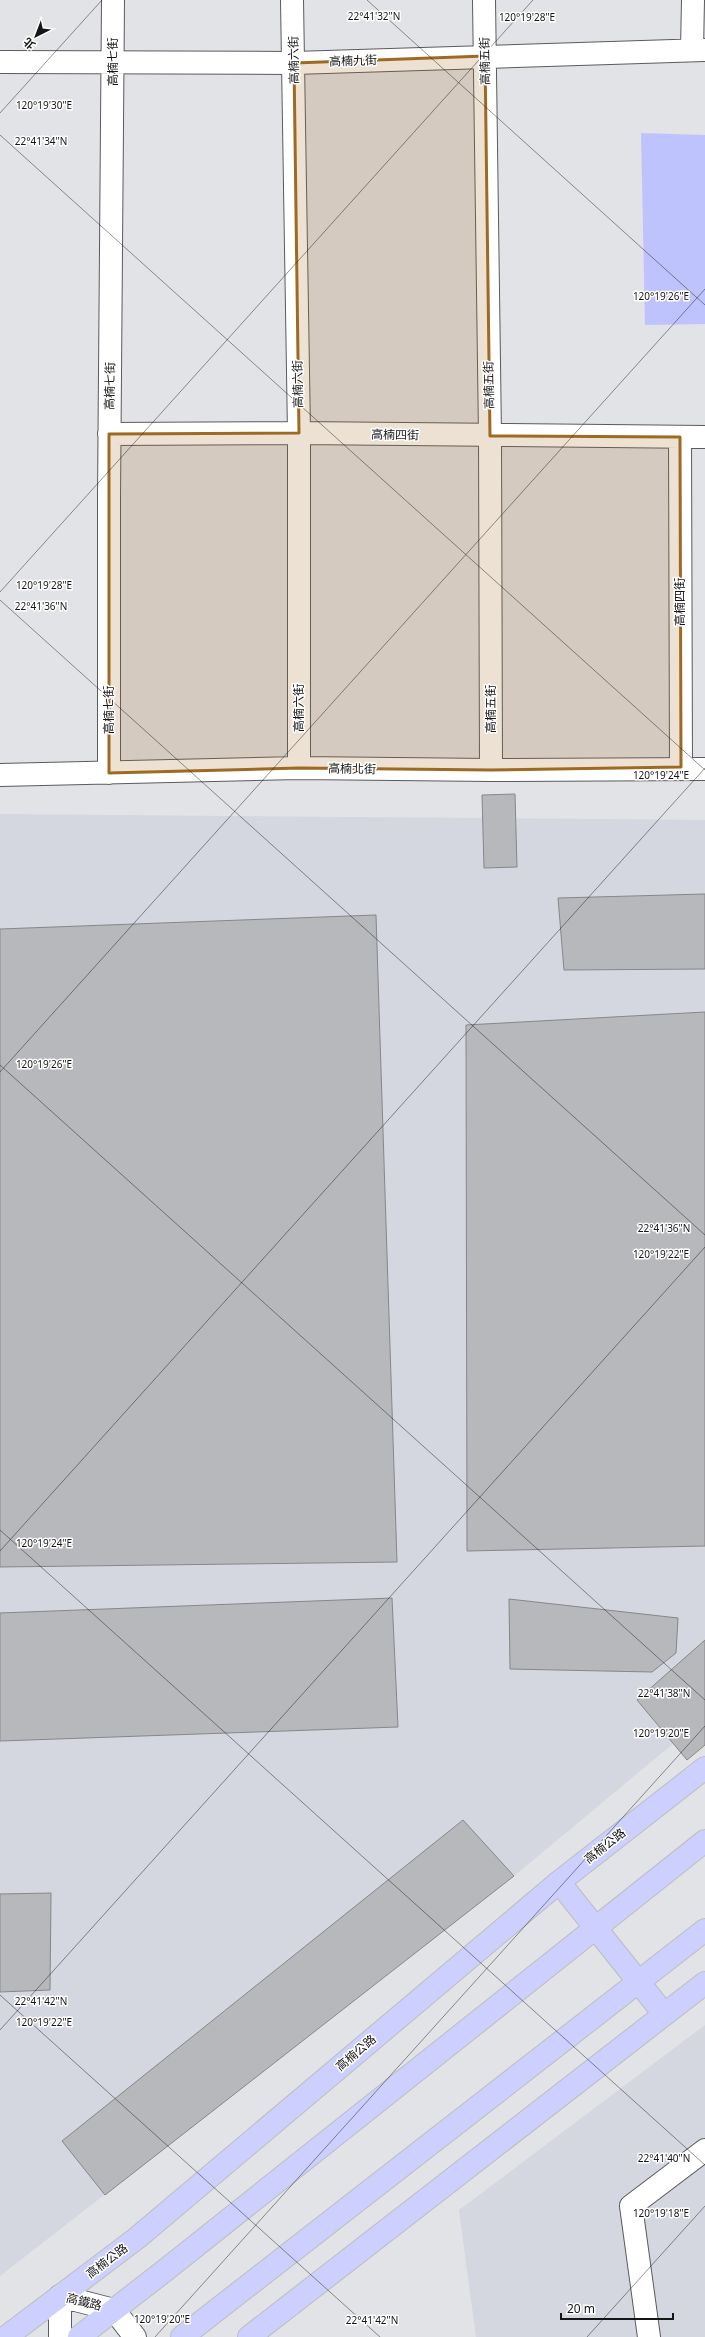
<svg xmlns="http://www.w3.org/2000/svg" width="705" height="2337" font-family="'Noto Sans','Noto Sans TC',sans-serif">
<style>
.built{fill:#d4d6e0}
.green{fill:#bec3fd}
.building{fill:#b7b8bb;stroke:#87878a}
.lines{fill:none;stroke-linecap:round;stroke-linejoin:round}
.minor-casing{stroke:#5b5b5e;stroke-width:24}
.major-casing{stroke:#bdbdbe;stroke-width:24}
.minor{stroke:#fff;stroke-width:22}
.major{stroke:#cdd0fe;stroke-width:22}
.marked{fill:#9e6a22;fill-opacity:0.2;stroke:#9e6a22;stroke-width:3;stroke-linejoin:round}
.ticks{fill:none;stroke:#151516;stroke-width:1;stroke-opacity:0.45}
.labels{text-anchor:middle;stroke-width:3;stroke-linejoin:round;paint-order:stroke}
.street-label{font-size:12px;fill:#151516;stroke:#fff}
.ticks-label{font-size:10px;text-anchor:middle;fill:#151516;stroke:#fff;stroke-width:3;stroke-linejoin:round;paint-order:stroke}
</style>
<rect width="100%" height="100%" fill="#e2e3e6"/>
<path class="built" d="M0 814 705 820V1717L514 1876 0 2276Z
M705 2025V2337H476L459 2210Z"/>
<path class="green" d="M641 133 705 135V324L645 325Z"/>
<path class="building" d="M515 794 517 867 484 868 482 795Z
M705 894V969L564 970 558 898Z
M376 915 397 1562 0 1567V929Z
M705 1012V1546L467 1551 466 1025Z
M392 1598 398 1727 0 1741V1613Z
M509 1599 678 1618 676 1653 652 1672 510 1669Z
M705 1640V1745L687 1760 637 1700Z
M463 1820 514 1876 105 2195 62 2141Z
M51 1893 50 1990 0 1992V1894Z"/>
<g class="lines">
<g class="minor-casing">
<path id="minor" d="M292 0 299 433V768
M484 0 490 436 491 770
M692 50 693 0
M0 62 294 63 705 50
M109 434 299 433 705 437
M680 437 681 767
M109 773V497L113 0
M0 775 299 768 491 770 705 769
M60 2337V2296L114 2310 135 2337
M649 2337 631 2206 705 2150"/>
</g>
<g class="major-casing">
<path id="major" d="M559 1882 664 2014
M6 2337 137 2238 559 1882 705 1768
M79 2337 163 2272 705 1841
M182 2337 705 1930
M249 2337 705 1983"/>
</g>
<use href="#minor" class="minor"/>
<use href="#major" class="major"/>
</g>
<path class="marked" d="M485 56 490 436 680 437 681 767 491 770 299 768 109 773V434L299 433 294 63Z"/>
<path class="ticks" d="M367 0 705 305M0 113 102 0M0 135 705 770M0 592 533 0M0 600 705 1235M0 1065 705 1700M0 1072 705 289M0 1530 705 2165M0 1551 705 768M0 1995 380 2337M0 2030 705 1247M155 2337 705 1726M587 2337 705 2206"/>
<g class="labels">
<g class="street-label">
<text transform="translate(294 60) rotate(-91)" y="4">高楠六街</text>
<text transform="translate(353 61) rotate(-2)" y="4">高楠九街</text>
<text transform="translate(485 61) rotate(-91)" y="4">高楠五街</text>
<text transform="translate(113 62) rotate(-90)" y="4">高楠七街</text>
<text transform="translate(298 384) rotate(-91)" y="4">高楠六街</text>
<text transform="translate(489 385) rotate(-91)" y="4">高楠五街</text>
<text transform="translate(110 386) rotate(-89)" y="4">高楠七街</text>
<text transform="translate(395 435) rotate(1)" y="4">高楠四街</text>
<text transform="translate(680 602) rotate(-90)" y="4">高楠四街</text>
<text transform="translate(299 708) rotate(-90)" y="4">高楠六街</text>
<text transform="translate(491 709) rotate(-90)" y="4">高楠五街</text>
<text transform="translate(109 710) rotate(-90)" y="4">高楠七街</text>
<text transform="translate(352 769) rotate(1)" y="4">高楠北街</text>
<text transform="translate(605 1846) rotate(-38)" y="4">高楠公路</text>
<text transform="translate(356 2053) rotate(-40)" y="4">高楠公路</text>
<text transform="translate(107 2261) rotate(-37)" y="4">高楠公路</text>
<text transform="translate(84 2302) rotate(14)" y="4">高鐵路</text>
</g>
</g>
<g class="ticks-label">
<text x="374" y="20">22°41'32"N</text>
<text x="527" y="21">120°19'28"E</text>
<text x="44" y="109">120°19'30"E</text>
<text x="41" y="145">22°41'34"N</text>
<text x="661" y="300">120°19'26"E</text>
<text x="44" y="589">120°19'28"E</text>
<text x="41" y="610">22°41'36"N</text>
<text x="661" y="779">120°19'24"E</text>
<text x="44" y="1068">120°19'26"E</text>
<text x="664" y="1232">22°41'36"N</text>
<text x="661" y="1258">120°19'22"E</text>
<text x="44" y="1547">120°19'24"E</text>
<text x="664" y="1697">22°41'38"N</text>
<text x="661" y="1737">120°19'20"E</text>
<text x="41" y="2005">22°41'42"N</text>
<text x="44" y="2026">120°19'22"E</text>
<text x="664" y="2162">22°41'40"N</text>
<text x="661" y="2217">120°19'18"E</text>
<text x="162" y="2323">120°19'20"E</text>
<text x="372" y="2324">22°41'42"N</text>
</g>
<g transform="translate(36 36) rotate(222)" stroke="#ffffff" stroke-width="3" paint-order="stroke">
<path d="M0-3L7 15L0 10L-7 15Z" fill="#151516"/>
<text y="-6" font-size="11" font-weight="bold" text-anchor="middle" fill="#151516">北</text>
</g>
<path d="M561 2313v6h112v-6" fill="none" stroke="#151516" stroke-width="2"/>
<text x="567" y="2313" font-size="12" fill="#151516" stroke="#ffffff" stroke-width="3" paint-order="stroke">20 m</text>
</svg>
